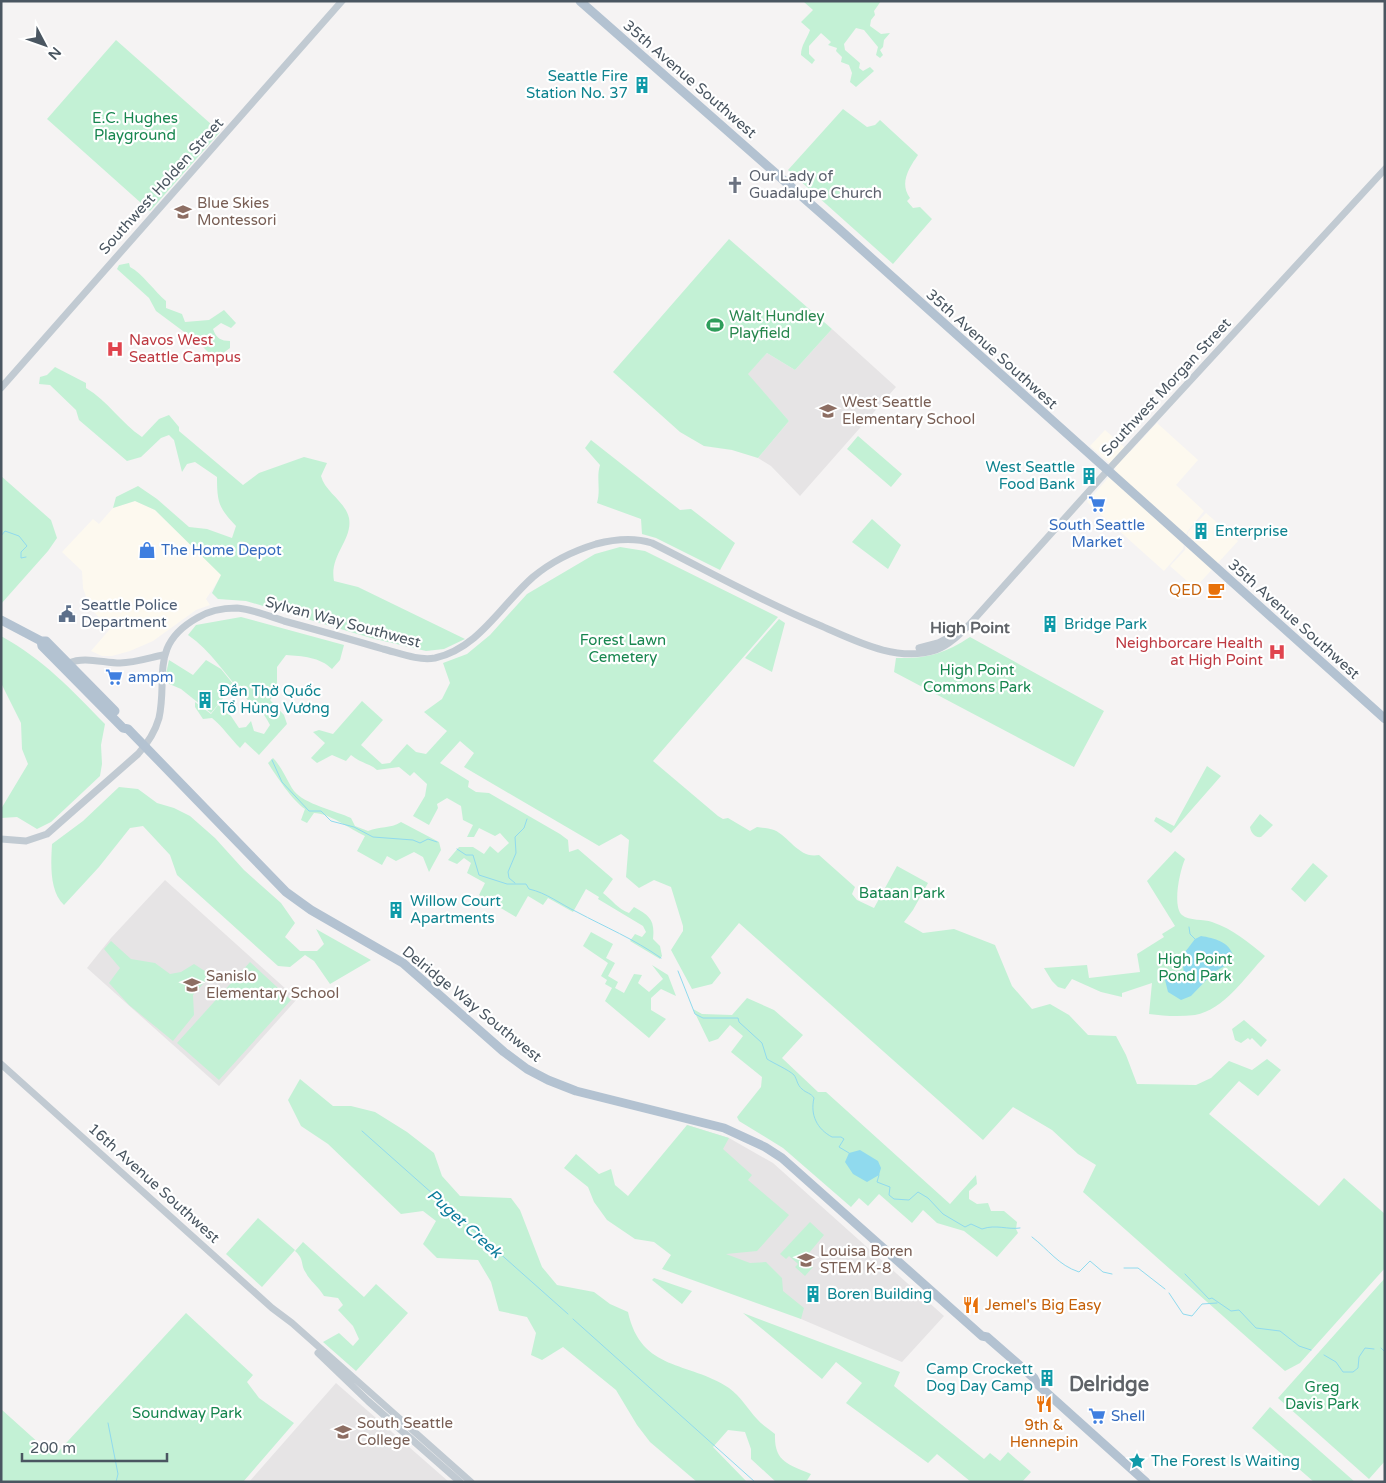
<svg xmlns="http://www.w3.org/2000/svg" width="1386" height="1483" font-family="'Varela Round',sans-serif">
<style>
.commercial{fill:#fdf9ef}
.education{fill:#e6e4e5}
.green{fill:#c3f1d5}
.water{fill:#90daee}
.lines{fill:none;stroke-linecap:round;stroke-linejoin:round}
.stream{stroke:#90daee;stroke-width:1}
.minor{stroke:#c1cad2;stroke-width:7}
.major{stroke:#b3c2d1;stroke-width:9}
.labels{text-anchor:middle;stroke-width:4.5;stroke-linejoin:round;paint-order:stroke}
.culture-label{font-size:15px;fill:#0d838f;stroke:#fff;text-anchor:start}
.street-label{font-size:15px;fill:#4a5661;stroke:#fff}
.park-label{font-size:15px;fill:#17864f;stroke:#fff}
.worship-label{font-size:15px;fill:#5b616d;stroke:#fff;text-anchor:start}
.education-label{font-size:15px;fill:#785e54;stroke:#fff;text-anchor:start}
.leisure-label{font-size:15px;fill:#27864d;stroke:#fff;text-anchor:start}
.health-label{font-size:15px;fill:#be3a42;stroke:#fff;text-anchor:start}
.shop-label{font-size:15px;fill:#366cbe;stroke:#fff;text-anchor:start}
.food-label{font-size:15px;fill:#c56008;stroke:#fff;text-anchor:end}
.service-label{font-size:15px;fill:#4e5e75;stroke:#fff;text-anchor:start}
.neighbourhood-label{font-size:16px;font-weight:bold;fill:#5f6368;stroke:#fff}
.water-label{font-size:16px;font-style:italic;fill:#0c7c9b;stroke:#fff}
.district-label{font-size:20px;font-weight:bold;fill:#5f6368;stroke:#fff}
</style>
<rect width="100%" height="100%" fill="#f5f3f3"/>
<path class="commercial" d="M1157 423 1198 460 1176 485 1204 511 1187 532 1183 549 1164 571 1087 502 1116 469 1090 446 1105 430 1130 452Z
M135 501 155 510 222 575 206 599 210 605 196 610 153 641 130 651 112 656H102L91 651 110 629 90 608 83 588 82 571 62 552 93 519 99 524 113 508Z
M1206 513 1238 541 1195 588 1170 566 1185 550 1188 532Z"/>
<path class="education" d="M832 329 896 387 800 496 771 466 758 458 789 421 747 374 767 353 795 370Z
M165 880 297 999 219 1086 87 968 111 938Z
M687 1125 729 1138 773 1163 944 1316 902 1362 801 1319 665 1203Z
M336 1383 449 1482H249Z"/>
<path class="green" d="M881 1 874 11 875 15 871 20 870 26 881 34 890 33 884 40 883 47 880 50 883 55 880 58 876 55 878 47 864 30 856 28 844 44 845 50 860 63 859 68 863 71 870 67 874 71 856 87 850 82 852 73 849 65 841 62 842 57 836 51 837 48 828 45 831 42 821 33 809 46V54L815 60 812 64 801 55C801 45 807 39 810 30L801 22 813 10 804 2Z
M116 40 220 132 150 211 47 119Z
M843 109 867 127 875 125 880 120 918 155C909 168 899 183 910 198L907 201 913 208 920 207 932 219 893 264 788 170Z
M729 239 832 329 795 370 767 353 748 374 789 421 758 458 732 450 704 446 680 432 613 372Z
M129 263 130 267C142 273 155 292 166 301V308L182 314 185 322 209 320 224 310 236 323 231 328 221 323 213 329C216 338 221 341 230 341V348L215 359 209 357 208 352 199 343 156 311 149 298 117 269 119 265Z
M55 367 86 383V388C108 401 121 423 142 437L159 419 169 415 179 427V431L243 485 259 473 304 457 327 463 321 476C325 492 345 501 349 518 353 540 329 555 334 581L358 587 465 639 444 649 426 651 371 638 246 601 218 599 212 593 221 575 155 510 135 501 113 508 116 497 138 486 157 499 189 527 207 529 232 538 236 526C219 508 217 503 217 477L195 462 187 464 182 472 174 440 169 435 161 438 141 457 127 461 79 420 76 410 50 385 39 384 40 377 47 375Z
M858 436 902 474 891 487 847 449Z
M591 440 680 510 691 509 735 543 720 570 656 538 642 534 641 519 597 503C601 489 596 478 600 465L585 448Z
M1 476 51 520 57 538 48 551 1 604Z
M872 519 901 545 888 569 852 542Z
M620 547 645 551 778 617 653 761 718 816 723 819 728 818 750 831 757 827C763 828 769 828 774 830 790 837 799 859 819 855L855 887 852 894 857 900 874 908 897 866 928 883 913 910 904 922 923 933 954 929 995 945 1012 986 1032 1009 1050 1004 1069 1015 1088 1035 1116 1036 1126 1055 1137 1084 1196 1085 1211 1078 1229 1061 1252 1070 1267 1059 1281 1070 1258 1096 1239 1081 1209 1114 1319 1206 1344 1178 1385 1214V1268L1300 1363 1285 1371 1083 1192 1096 1165 1078 1154 1052 1130 1013 1107 983 1140 739 923 711 957 721 973 712 984 692 989 671 950 683 931V926L671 887 654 880 639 888 626 877 629 840 621 834 599 846 464 767 474 753 460 741 440 763 469 781 468 787 476 792 489 793 560 834 568 840 569 852 578 849 613 879 603 893C612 900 618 909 629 913L634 907C650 916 655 920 653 939L660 946 662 956 660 959 630 941 635 934 642 937 646 932 643 926 598 899 599 897 586 889 573 912 548 898 543 905 528 896 516 917 479 895 485 883 467 873 471 863 464 858 457 864 448 860 459 847H473L484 854 490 846 498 853 509 843 500 833 495 836 479 828 474 837H467L473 825 463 820 461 806 447 798 437 804 438 808 429 825 413 816 425 796 427 784 414 772 410 776 399 767 377 770C369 763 360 763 351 755L346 761 332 755 317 763 311 758 325 743 313 732 319 730 333 734 362 701 383 720 361 745 382 764 390 763 407 744 416 752 426 754 447 731 424 712 442 699 450 683 443 663 467 654 490 635 527 594 595 554Z
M241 617 344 645 340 660 332 669C320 657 302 656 286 655L277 667V691L270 700 284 715 287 724 259 755 245 742 240 748C230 738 223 727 212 718L203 719 195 707V702L211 714 218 705 231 716 239 728 246 727 251 721 254 731 264 734 270 725C262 708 255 708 244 696 226 675 211 651 188 635L196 625Z
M779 619 785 623 772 672 745 658Z
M1 636C43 659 72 690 105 724L101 745 102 764 100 776 51 822 37 829 17 817 1 818V809L28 764 22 749 21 723 1 683Z
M970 637 1104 711 1074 767 894 672 896 658C926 659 944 654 970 637Z
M169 660 193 675 206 660 221 669 234 685 211 713 181 689 167 683 166 674Z
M273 758C282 767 287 781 294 791 304 804 336 811 351 818L355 826 368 831C380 826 390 829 401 822L439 842 441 850 429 872 423 857 414 852 396 861 387 856 382 865 357 851 365 836C350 829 329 813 314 813L307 823 301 820 305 809C292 800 277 777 268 763Z
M1207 766 1221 776 1171 833 1154 821 1156 817 1174 826Z
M119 787 138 789 157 803 174 808 190 816 215 838 244 870 281 903 295 923 285 937 300 951H317L324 944 316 929 371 960 330 984 314 961 305 955 290 967 278 966 177 875 170 855 143 826 130 828 99 867 64 905C49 891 51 863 52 844L83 821Z
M1260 814 1273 825 1261 837C1255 838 1251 833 1250 827Z
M1175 851 1185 859C1180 870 1172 906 1182 915 1189 921 1204 919 1212 922 1233 929 1248 942 1265 956 1246 976 1224 1010 1195 1015 1179 1017 1164 1016 1149 1014L1152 983 1122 993V997L1101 992 1072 979 1065 989 1058 987 1052 981 1044 968 1087 965 1089 978 1140 972 1137 954 1164 937 1162 934 1175 926 1147 881Z
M1313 863 1328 876 1305 902 1291 889Z
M591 932 613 944 606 958 615 963 608 976 618 982 615 988 624 993 634 974 642 975 638 983 649 992 663 979 652 965 668 975 676 996 661 989 651 998V1010L666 1019 649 1038 605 1001 612 988 605 984 607 980 601 976 608 963 583 946Z
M111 941 131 959 155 963 170 974 181 972 194 964 211 975 193 995 194 1015 173 1041 129 1005 109 983 120 968 104 949Z
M250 962 291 1000 219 1080 177 1043Z
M747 998 774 1010 803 1035 782 1058 818 1092H826L950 1204 976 1175 977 1184 969 1191V1199L977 1204 988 1203 991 1211H1004L1017 1222 1016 1229 1018 1233 997 1257 964 1231 937 1223 923 1210 912 1223 879 1194 868 1206 859 1198 851 1207 783 1148 739 1121 737 1117 761 1087 762 1077 731 1052 743 1036 730 1025 718 1039 709 1042 693 1009 702 1014 732 1015Z
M1244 1020 1267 1040 1261 1047 1252 1038 1250 1040 1248 1038 1241 1043 1235 1040 1232 1029Z
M300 1079 333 1106H351L375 1112 407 1132 434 1153 442 1176 460 1196 511 1198 520 1210 542 1267 557 1285 594 1292 610 1304 628 1312C641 1372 689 1361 729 1388 741 1397 747 1408 757 1419 762 1425 769 1429 775 1434 774 1462 788 1464 811 1474L806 1482H776L751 1459V1449L745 1432 728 1430 713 1447 747 1482H697L650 1442 637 1425 616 1390 563 1347 542 1360 531 1355 536 1333 527 1317 499 1311 491 1282 478 1260 437 1258 423 1244 436 1221 423 1211 401 1214 328 1144 301 1126 288 1100Z
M687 1125 729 1138 723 1149 752 1175 748 1180 789 1215 757 1251 726 1254 750 1263 766 1262 782 1278 783 1291 804 1308 801 1319 662 1269 671 1255 654 1242 635 1239 607 1220 594 1202 588 1187 564 1168 576 1154 599 1174 611 1169 615 1185 628 1196Z
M258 1218 295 1250 262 1287 226 1254Z
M810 1222 824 1235 804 1259 813 1267 805 1276 795 1267 798 1264 789 1256 786 1259 780 1254Z
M303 1242 364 1297 376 1284 408 1313 356 1371 323 1342 339 1333 353 1346 359 1339 353 1326 338 1310 343 1305 338 1298 324 1296C318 1286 310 1281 306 1273 300 1264 305 1260 295 1251Z
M654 1278 692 1291 682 1304 652 1280Z
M1385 1278V1461L1369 1479 1278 1398Z
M186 1313 253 1375 247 1382 259 1398 294 1423 243 1482H1V1409L51 1454H56Z
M743 1313 900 1372 894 1386 984 1459 990 1453 1000 1461 1008 1452 1031 1472 1022 1482H971L937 1454 928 1463 846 1403 862 1383 836 1362 822 1379Z
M1270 1407 1355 1482H1314L1252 1428Z"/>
<path class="water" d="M1201 936C1214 938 1230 942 1233 956L1232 962 1214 972 1191 996 1181 1000 1168 992 1165 980 1167 976 1184 975 1182 956 1195 939Z
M860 1150 878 1161 881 1168 879 1175 867 1182 853 1174 845 1162 849 1153Z"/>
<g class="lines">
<path class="stream" d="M1 536 5 531 19 536 27 546 21 552V558L26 557
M272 760 282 782 309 811H321L331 821 354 827 373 837 413 840 420 843 428 839 437 842
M457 849 466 855H473L479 875 507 884H526L529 889C547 893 560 904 577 912 605 927 634 939 661 958
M515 883 509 878 508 872 516 853 515 837 524 828 527 819
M1189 927 1190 934 1195 939
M678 971 695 1014 703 1018H738L739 1022 762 1043 767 1059C773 1063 789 1070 794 1075 797 1079 797 1085 802 1089 806 1093 811 1093 814 1098 810 1115 817 1129 832 1137H841L844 1139 839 1147 849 1153
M362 1131 568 1314
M879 1175 877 1182 890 1187 889 1195 894 1199 909 1200 918 1192 928 1198 943 1214 965 1227 971 1224 982 1229C996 1224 1008 1230 1020 1228
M1032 1237C1049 1250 1058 1265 1079 1272L1090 1261 1103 1272 1112 1274
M1124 1268H1138L1165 1289
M1185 1274 1209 1299 1212 1298 1231 1311 1239 1310 1256 1328 1280 1331 1299 1346 1311 1350
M1169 1293 1183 1314 1192 1316 1202 1304 1217 1303
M573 1319 755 1482
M1381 1348 1385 1352
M1324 1355 1336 1362 1343 1372H1353L1358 1368 1359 1357 1365 1348 1374 1349
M108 1423 118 1474 116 1482"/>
<path class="minor" d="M1 388 342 1
M919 648 938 643 955 634
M69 663C84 656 104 663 120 663 134 663 149 658 163 655
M1 839 26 841 47 834 138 754C148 743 155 732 159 718 168 678 149 645 197 618 208 611 223 608 237 608 252 609 269 616 284 621 317 630 350 639 383 649 399 653 418 661 435 658 479 648 501 605 533 577 551 562 573 551 596 544 615 539 633 537 652 543 708 571 761 601 819 625 854 640 896 663 936 650 949 645 959 635 969 625L1108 470 1385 169
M1 1064 272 1308 292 1323 471 1482
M318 1353 368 1401 460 1482"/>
<path class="major" d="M580 1 839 229 1385 719
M1 620 41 641H46L115 711
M41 641 42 646 123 728 128 729 286 892 311 910 403 963 504 1052 527 1069 548 1080 576 1091 724 1128 765 1147 782 1158 982 1336 987 1337 1034 1378 1037 1384 1146 1482"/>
</g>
<defs>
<g id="building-bare" transform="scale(1.35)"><path d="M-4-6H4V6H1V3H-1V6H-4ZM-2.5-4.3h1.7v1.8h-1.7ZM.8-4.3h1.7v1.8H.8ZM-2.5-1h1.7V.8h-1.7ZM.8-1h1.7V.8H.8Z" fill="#0f9aa8" stroke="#fff" stroke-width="2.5" paint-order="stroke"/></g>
<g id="church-bare" transform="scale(1.35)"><path d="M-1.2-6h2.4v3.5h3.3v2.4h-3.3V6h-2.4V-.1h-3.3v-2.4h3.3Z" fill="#6b7280" stroke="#fff" stroke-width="2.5" paint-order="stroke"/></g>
<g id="school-bare" transform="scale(1.35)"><path d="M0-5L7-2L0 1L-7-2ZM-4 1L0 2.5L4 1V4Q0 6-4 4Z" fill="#8d6e63" stroke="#fff" stroke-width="2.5" paint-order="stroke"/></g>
<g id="stadium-bare" transform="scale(1.35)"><path d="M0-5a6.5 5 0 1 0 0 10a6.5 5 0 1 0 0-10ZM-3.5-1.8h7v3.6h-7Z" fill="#2e9e5b" stroke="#fff" stroke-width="2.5" paint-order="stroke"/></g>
<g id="hospital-bare" transform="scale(1.35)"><path d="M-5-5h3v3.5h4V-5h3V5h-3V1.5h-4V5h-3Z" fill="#e0444e" stroke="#fff" stroke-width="2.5" paint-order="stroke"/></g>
<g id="supermarket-bare" transform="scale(1.35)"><path d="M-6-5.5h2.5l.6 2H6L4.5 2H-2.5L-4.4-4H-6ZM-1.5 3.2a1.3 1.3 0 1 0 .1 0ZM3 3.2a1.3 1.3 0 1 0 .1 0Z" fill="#3f7fe0" stroke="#fff" stroke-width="2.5" paint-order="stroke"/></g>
<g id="shop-bare" transform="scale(1.35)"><path d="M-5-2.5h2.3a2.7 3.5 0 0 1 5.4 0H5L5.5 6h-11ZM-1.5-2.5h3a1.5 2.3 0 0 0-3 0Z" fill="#3f7fe0" stroke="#fff" stroke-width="2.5" paint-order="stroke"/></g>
<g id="cafe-bare" transform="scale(1.35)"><path d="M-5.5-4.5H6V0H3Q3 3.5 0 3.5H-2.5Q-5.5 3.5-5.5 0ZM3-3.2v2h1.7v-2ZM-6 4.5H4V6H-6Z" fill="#e8710a" stroke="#fff" stroke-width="2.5" paint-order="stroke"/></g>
<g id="civic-bare" transform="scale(1.35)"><path d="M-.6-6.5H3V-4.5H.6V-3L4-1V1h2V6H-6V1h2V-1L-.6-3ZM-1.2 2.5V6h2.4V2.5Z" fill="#5c6f8a" stroke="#fff" stroke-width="2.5" paint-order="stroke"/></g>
<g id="restaurant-bare" transform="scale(1.35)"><path d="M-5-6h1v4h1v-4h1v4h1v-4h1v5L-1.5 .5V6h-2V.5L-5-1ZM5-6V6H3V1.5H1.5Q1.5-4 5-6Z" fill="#e8710a" stroke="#fff" stroke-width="2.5" paint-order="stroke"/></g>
<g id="university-bare" transform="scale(1.35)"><path d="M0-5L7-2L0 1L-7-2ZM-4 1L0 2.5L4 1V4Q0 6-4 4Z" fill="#8d6e63" stroke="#fff" stroke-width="2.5" paint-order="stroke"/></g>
<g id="sight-bare" transform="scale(1.35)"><path d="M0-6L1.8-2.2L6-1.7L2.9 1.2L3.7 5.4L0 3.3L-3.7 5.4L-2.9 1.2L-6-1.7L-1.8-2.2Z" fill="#0f9aa8" stroke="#fff" stroke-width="2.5" paint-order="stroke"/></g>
</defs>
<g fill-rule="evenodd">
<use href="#building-bare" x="642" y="85"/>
<use href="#church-bare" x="735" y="185"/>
<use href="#school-bare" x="183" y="212"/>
<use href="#stadium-bare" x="715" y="325"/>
<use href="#hospital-bare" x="115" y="349"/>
<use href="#school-bare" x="828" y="411"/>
<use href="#building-bare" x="1089" y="476"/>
<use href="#supermarket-bare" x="1097" y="504"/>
<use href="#building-bare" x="1201" y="531"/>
<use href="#shop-bare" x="147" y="550"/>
<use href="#cafe-bare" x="1216" y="590"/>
<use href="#civic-bare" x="67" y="614"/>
<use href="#building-bare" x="1050" y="624"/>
<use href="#hospital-bare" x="1277" y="652"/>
<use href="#supermarket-bare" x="114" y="677"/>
<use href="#building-bare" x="205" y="700"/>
<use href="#building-bare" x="396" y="910"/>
<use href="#school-bare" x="192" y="985"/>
<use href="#school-bare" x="806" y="1260"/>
<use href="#building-bare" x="813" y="1294"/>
<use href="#restaurant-bare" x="971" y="1305"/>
<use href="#building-bare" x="1047" y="1378"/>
<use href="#restaurant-bare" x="1044" y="1404"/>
<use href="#supermarket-bare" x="1097" y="1416"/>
<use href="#university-bare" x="343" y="1432"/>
<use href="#sight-bare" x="1137" y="1461"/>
</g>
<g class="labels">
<g class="culture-label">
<text x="628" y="81" text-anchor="end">Seattle Fire<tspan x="628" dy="17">Station No. 37</tspan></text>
<text x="1075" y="472" text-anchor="end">West Seattle<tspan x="1075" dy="17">Food Bank</tspan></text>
<text x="1215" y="536">Enterprise</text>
<text x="1064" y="629">Bridge Park</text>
<text x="219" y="696">Đền Thờ Quốc<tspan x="219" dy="17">Tổ Hùng Vương</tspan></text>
<text x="410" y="906">Willow Court<tspan x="410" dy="17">Apartments</tspan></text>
<text x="827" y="1299">Boren Building</text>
<text x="1033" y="1374" text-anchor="end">Camp Crockett<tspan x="1033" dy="17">Dog Day Camp</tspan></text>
<text x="1151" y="1466">The Forest Is Waiting</text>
</g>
<g class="street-label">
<text transform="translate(690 79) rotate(41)" y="5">35th Avenue Southwest</text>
<text transform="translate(161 186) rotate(-48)" y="5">Southwest Holden Street</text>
<text transform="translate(992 349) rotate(42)" y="5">35th Avenue Southwest</text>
<text transform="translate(1166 387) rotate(-47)" y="5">Southwest Morgan Street</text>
<text transform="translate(1294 619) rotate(42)" y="5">35th Avenue Southwest</text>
<text transform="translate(343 622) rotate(15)" y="5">Sylvan Way Southwest</text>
<text transform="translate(472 1004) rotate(39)" y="5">Delridge Way Southwest</text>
<text transform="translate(154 1183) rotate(42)" y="5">16th Avenue Southwest</text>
</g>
<g class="park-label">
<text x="135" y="123">E.C. Hughes<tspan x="135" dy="17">Playground</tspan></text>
<text x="623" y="645">Forest Lawn<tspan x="623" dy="17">Cemetery</tspan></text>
<text x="977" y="675">High Point<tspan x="977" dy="17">Commons Park</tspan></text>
<text x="902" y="898">Bataan Park</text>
<text x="1195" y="964">High Point<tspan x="1195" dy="17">Pond Park</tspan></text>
<text x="1322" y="1392">Greg<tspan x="1322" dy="17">Davis Park</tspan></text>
<text x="187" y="1418">Soundway Park</text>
</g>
<g class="worship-label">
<text x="749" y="181">Our Lady of<tspan x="749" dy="17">Guadalupe Church</tspan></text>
</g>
<g class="education-label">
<text x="197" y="208">Blue Skies<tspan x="197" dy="17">Montessori</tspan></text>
<text x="842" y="407">West Seattle<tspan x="842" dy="17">Elementary School</tspan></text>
<text x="206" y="981">Sanislo<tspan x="206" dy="17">Elementary School</tspan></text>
<text x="820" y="1256">Louisa Boren<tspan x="820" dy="17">STEM K-8</tspan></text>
<text x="357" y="1428">South Seattle<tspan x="357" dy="17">College</tspan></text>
</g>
<g class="leisure-label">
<text x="729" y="321">Walt Hundley<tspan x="729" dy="17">Playfield</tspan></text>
</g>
<g class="health-label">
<text x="129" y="345">Navos West<tspan x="129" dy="17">Seattle Campus</tspan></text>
<text x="1263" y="648" text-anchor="end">Neighborcare Health<tspan x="1263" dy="17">at High Point</tspan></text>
</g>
<g class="shop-label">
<text x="1097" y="530" text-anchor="middle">South Seattle<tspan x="1097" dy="17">Market</tspan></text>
<text x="161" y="555">The Home Depot</text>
<text x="128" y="682">ampm</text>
<text x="1111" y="1421">Shell</text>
</g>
<g class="food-label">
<text x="1202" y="595">QED</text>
<text x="985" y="1310" text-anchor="start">Jemel's Big Easy</text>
<text x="1044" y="1430" text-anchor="middle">9th &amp;<tspan x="1044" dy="17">Hennepin</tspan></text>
</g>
<g class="service-label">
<text x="81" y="610">Seattle Police<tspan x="81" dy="17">Department</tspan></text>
</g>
<g class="neighbourhood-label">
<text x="970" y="633">High Point</text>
</g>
<g class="water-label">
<text transform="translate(465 1223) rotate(42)" y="6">Puget Creek</text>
</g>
<g class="district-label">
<text x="1109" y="1391">Delridge</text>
</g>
</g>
<rect width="1386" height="1483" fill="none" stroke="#4a5661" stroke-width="5"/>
<g transform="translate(45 45) rotate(131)" stroke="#ffffff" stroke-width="4" paint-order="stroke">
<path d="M0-4L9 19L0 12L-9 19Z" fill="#4a5661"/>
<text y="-8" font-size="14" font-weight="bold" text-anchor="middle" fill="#4a5661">N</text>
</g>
<path d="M22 1453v8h145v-8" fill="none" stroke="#4a5661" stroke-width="2.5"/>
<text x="30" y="1453" font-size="15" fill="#4a5661" stroke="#ffffff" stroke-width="4" paint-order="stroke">200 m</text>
</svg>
